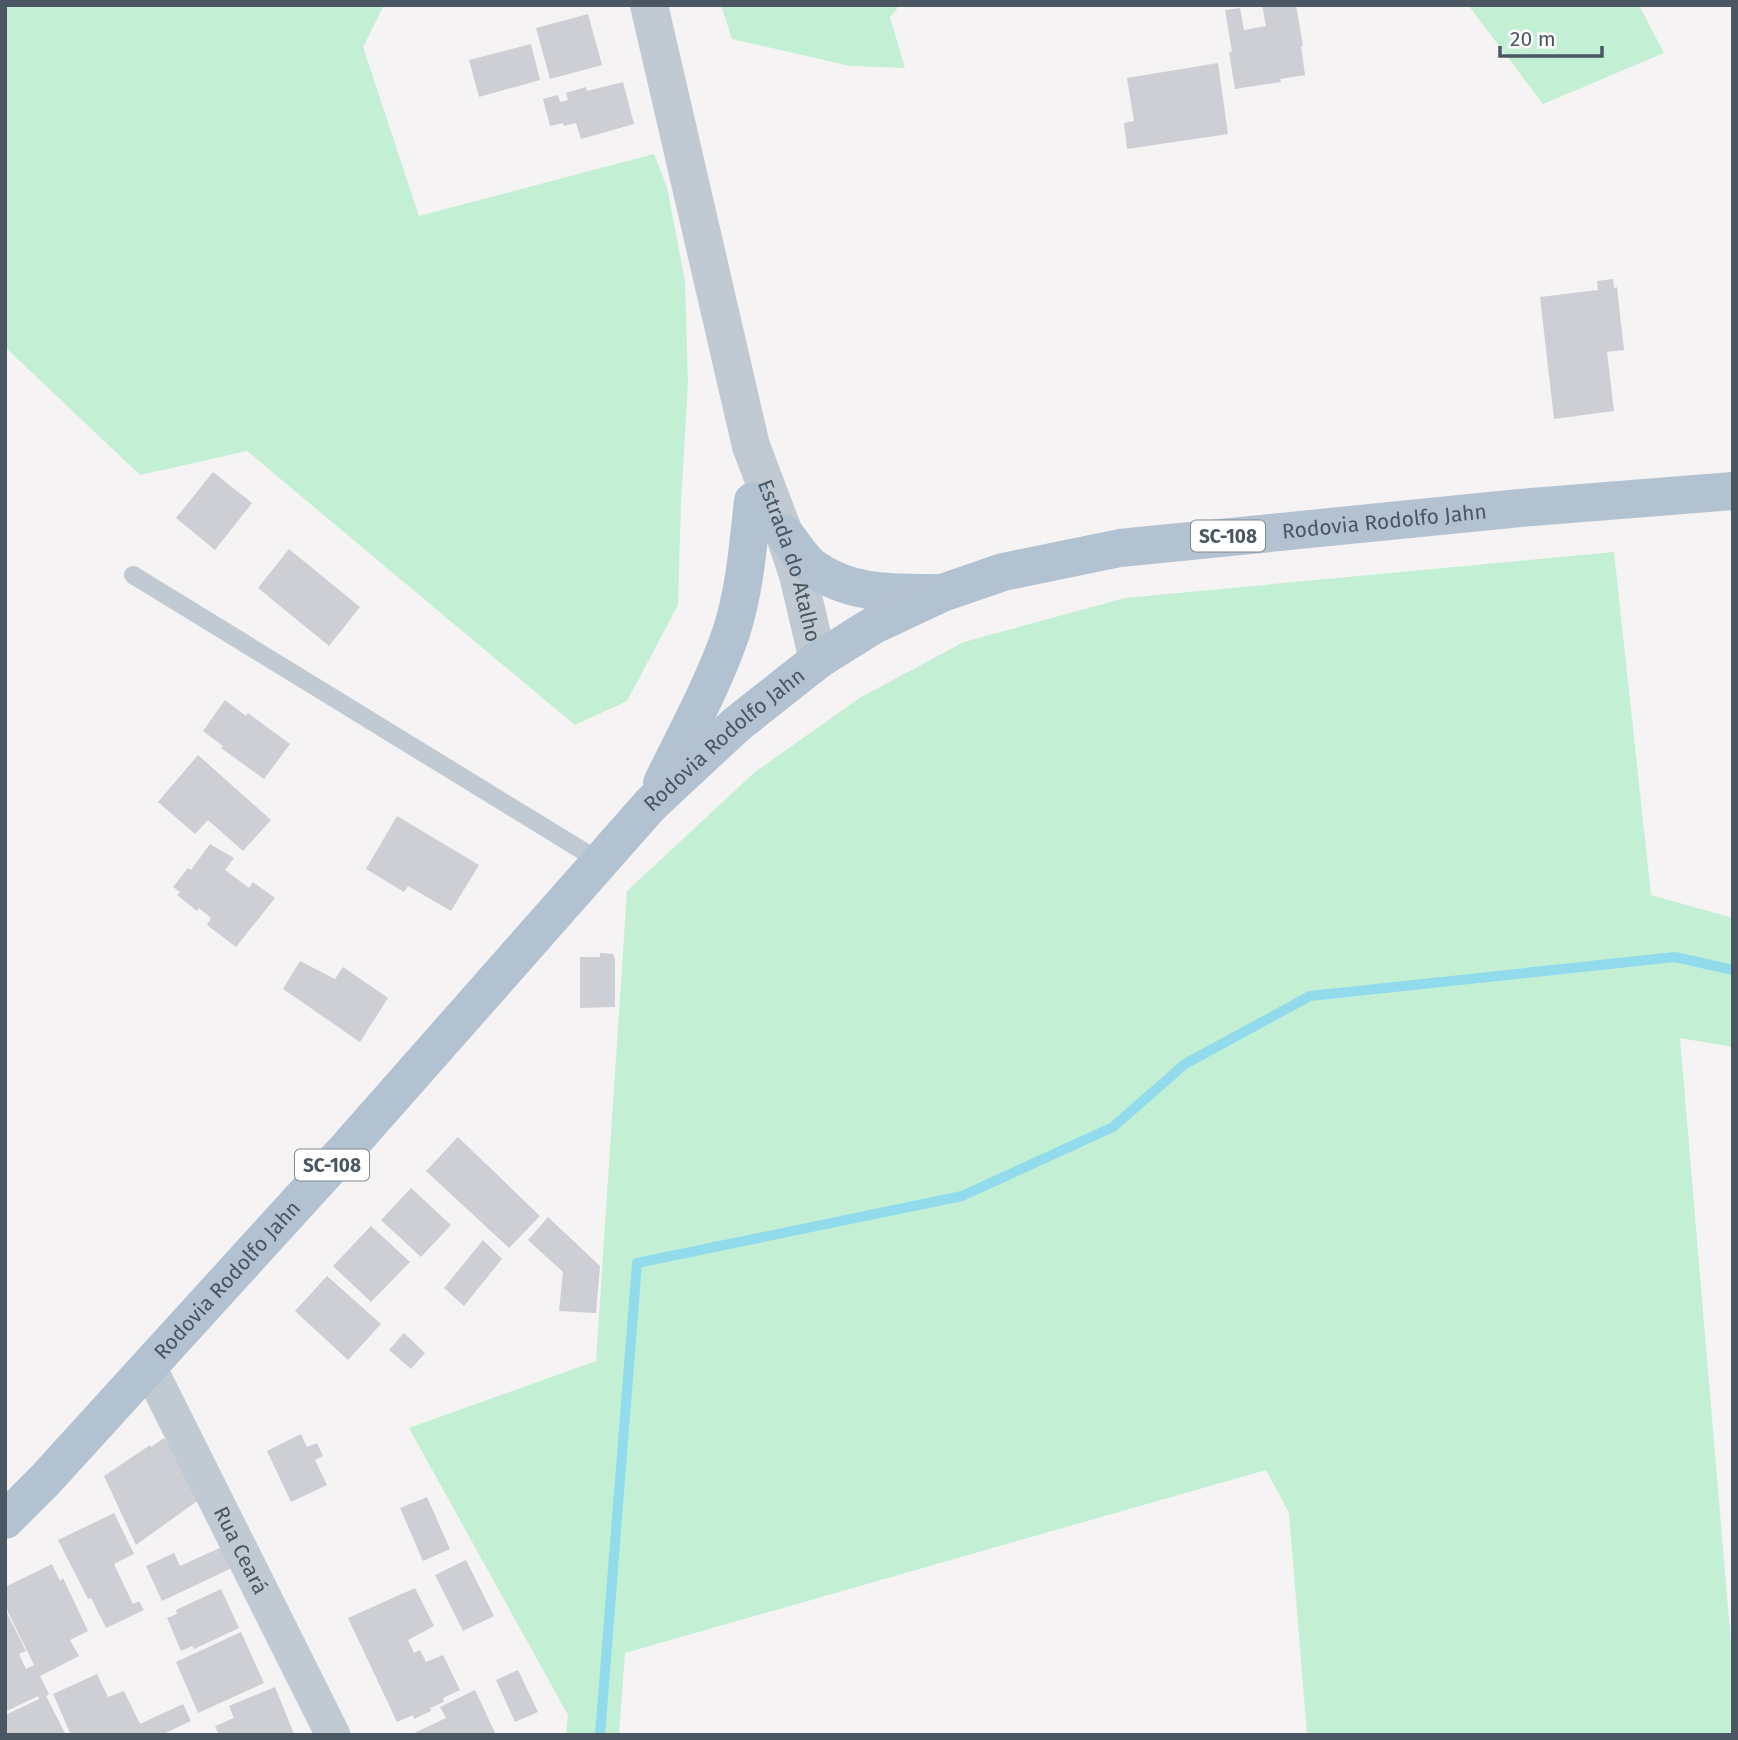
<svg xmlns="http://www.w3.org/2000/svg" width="1738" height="1740" font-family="'Fira Sans',sans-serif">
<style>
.green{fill:#c3f0d4}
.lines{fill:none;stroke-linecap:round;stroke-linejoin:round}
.stream{stroke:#91dbed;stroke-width:10}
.building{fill:#cdcfd5}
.service{stroke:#c1cad2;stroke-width:18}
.minor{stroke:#c1cad2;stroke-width:35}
.tertiary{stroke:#c1cad2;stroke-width:38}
.primary{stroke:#b3c2d1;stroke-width:38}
.labels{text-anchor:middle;stroke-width:7;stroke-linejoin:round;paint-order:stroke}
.shield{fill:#fff;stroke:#808990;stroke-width:2}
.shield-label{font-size:19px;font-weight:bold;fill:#4a5661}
.street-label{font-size:21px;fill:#4a5661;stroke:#fff}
</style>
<rect width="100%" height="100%" fill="#f5f3f3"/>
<path class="green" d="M5 5H384L363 47 419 216 654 154 667 187 685 281 688 383 681 503 678 605 627 701 575 725 247 451 140 475 5 347Z
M721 5H900L890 17 905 68 850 66 732 39Z
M1468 5H1639L1664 53 1543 104Z
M1614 552 1651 895 1733 918V1047L1680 1038 1733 1667V1735H1307L1289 1513 1266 1470 625 1653 619 1735H566L568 1715 409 1428 596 1361 627 891 755 772 861 697 964 642 1125 598Z"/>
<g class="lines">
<path class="stream" d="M600 1735 637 1263 962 1196 1113 1127 1185 1064 1310 996 1675 957 1733 970"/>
</g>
<path class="building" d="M1262 5H1296L1303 46H1301L1305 75 1280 79 1281 82 1235 89 1229 52H1232L1225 10 1240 8 1244 30 1266 26Z
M588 14 602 65 550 79 536 28Z
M531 44 540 80 479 97 469 60Z
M1218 63 1228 134 1127 149 1124 123 1134 121 1127 78Z
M623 82 634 124 581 139 576 123 564 126 563 123 550 126 543 99 558 95 560 102 568 100 566 93 586 87 587 91Z
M1613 279 1614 288 1617 287 1624 350 1607 352 1614 411 1554 419 1540 297 1598 290 1597 281Z
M213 472 252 503 215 550 176 518Z
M289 549 360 607 329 646 258 588Z
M225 700 246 716 248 713 290 744 264 779 221 748 223 746 203 731Z
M198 755 271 820 243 851 208 820 195 834 158 802Z
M397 816 479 865 451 911 408 886 404 892 366 869Z
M210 844 234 858 225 870 249 888 253 882 275 898 236 947 207 925 211 918 199 908 197 911 177 895 180 892 173 887 188 868 191 870Z
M600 953 613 954 615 959V1007L580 1008V957H600Z
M300 961 335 979 343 967 388 998 360 1042 283 989Z
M458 1137 540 1216 509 1248 426 1171Z
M411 1188 451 1225 421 1257 381 1220Z
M548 1217 600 1266 596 1313 559 1311 563 1272 528 1240Z
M371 1226 410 1262 371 1302 333 1266Z
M483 1240 502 1259 464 1306 444 1288Z
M327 1276 381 1324 348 1360 295 1311Z
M404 1333 425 1353 411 1369 389 1350Z
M301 1434 307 1447 317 1443 323 1456 315 1460 327 1485 291 1502 267 1451Z
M164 1438 204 1496 136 1545 104 1476 150 1445 151 1447Z
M427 1497 450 1549 423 1561 400 1508Z
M114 1513 134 1554 114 1564 133 1604 139 1601 144 1610 106 1628 91 1598 88 1599 58 1540Z
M224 1546 234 1567 162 1601 146 1566 174 1553 180 1566Z
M466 1560 494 1616 463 1631 435 1575Z
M52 1564 60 1581 63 1578 88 1631 70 1640 79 1656 40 1676 49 1694 46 1696 66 1735H5V1715L39 1699 38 1696 5 1712V1609L26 1651 19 1654 26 1669 34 1665 5 1606V1587Z
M415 1588 434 1626 408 1640 414 1653 420 1650 426 1662 443 1655 460 1690 443 1698 444 1702 430 1708 431 1711 414 1719 413 1715 397 1722 348 1618Z
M221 1589 239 1628 194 1649 192 1646 181 1651 167 1618 177 1614 176 1610Z
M241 1632 264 1683 198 1713 176 1662Z
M518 1670 538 1712 515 1722 496 1680Z
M97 1674 108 1697 124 1691 140 1724 183 1704 191 1721 161 1735H107L106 1733 101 1735H71L53 1694Z
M275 1687 294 1734 219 1735 215 1726 234 1718 229 1706Z
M475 1690 496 1735H410L446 1718 440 1707Z"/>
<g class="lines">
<path class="service" d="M133 575 601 862"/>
<path class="minor" id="s1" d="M149 1367 333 1735"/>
<path class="tertiary" id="s2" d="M649 5 751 446 784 533 798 575 818 660"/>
<g class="primary">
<path d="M784 533C793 544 801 558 812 567 848 594 890 593 933 593"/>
<path d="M662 783C686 734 713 685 731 633 745 590 748 545 753 501"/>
<path id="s3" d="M5 1520 46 1479 343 1153 651 804 737 724 818 660 874 625 942 593 1003 572 1120 548 1520 508 1733 491"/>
</g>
</g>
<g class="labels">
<g class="shield">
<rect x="1191" y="520.5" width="74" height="31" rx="5"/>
<rect x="295" y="1149.5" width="74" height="31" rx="5"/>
</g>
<g class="shield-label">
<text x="1228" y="543">SC-108</text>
<text x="332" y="1172">SC-108</text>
</g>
<g class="street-label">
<text dy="7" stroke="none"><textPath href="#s3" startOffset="1776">Rodovia Rodolfo Jahn</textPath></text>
<text dy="7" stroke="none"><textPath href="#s2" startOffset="574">Estrada do Atalho</textPath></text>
<text dy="7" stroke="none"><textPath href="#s3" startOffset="1062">Rodovia Rodolfo Jahn</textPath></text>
<text dy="7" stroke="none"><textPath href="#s3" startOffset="327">Rodovia Rodolfo Jahn</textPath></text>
<text dy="7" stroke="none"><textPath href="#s1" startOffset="205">Rua Ceará</textPath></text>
</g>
</g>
<rect width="1738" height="1740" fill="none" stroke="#4a5661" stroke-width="14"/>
<path d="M1500 46v10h102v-10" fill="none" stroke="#4a5661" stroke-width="3.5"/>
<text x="1510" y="46" font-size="21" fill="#4a5661" stroke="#ffffff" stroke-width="5" paint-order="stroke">20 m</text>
</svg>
